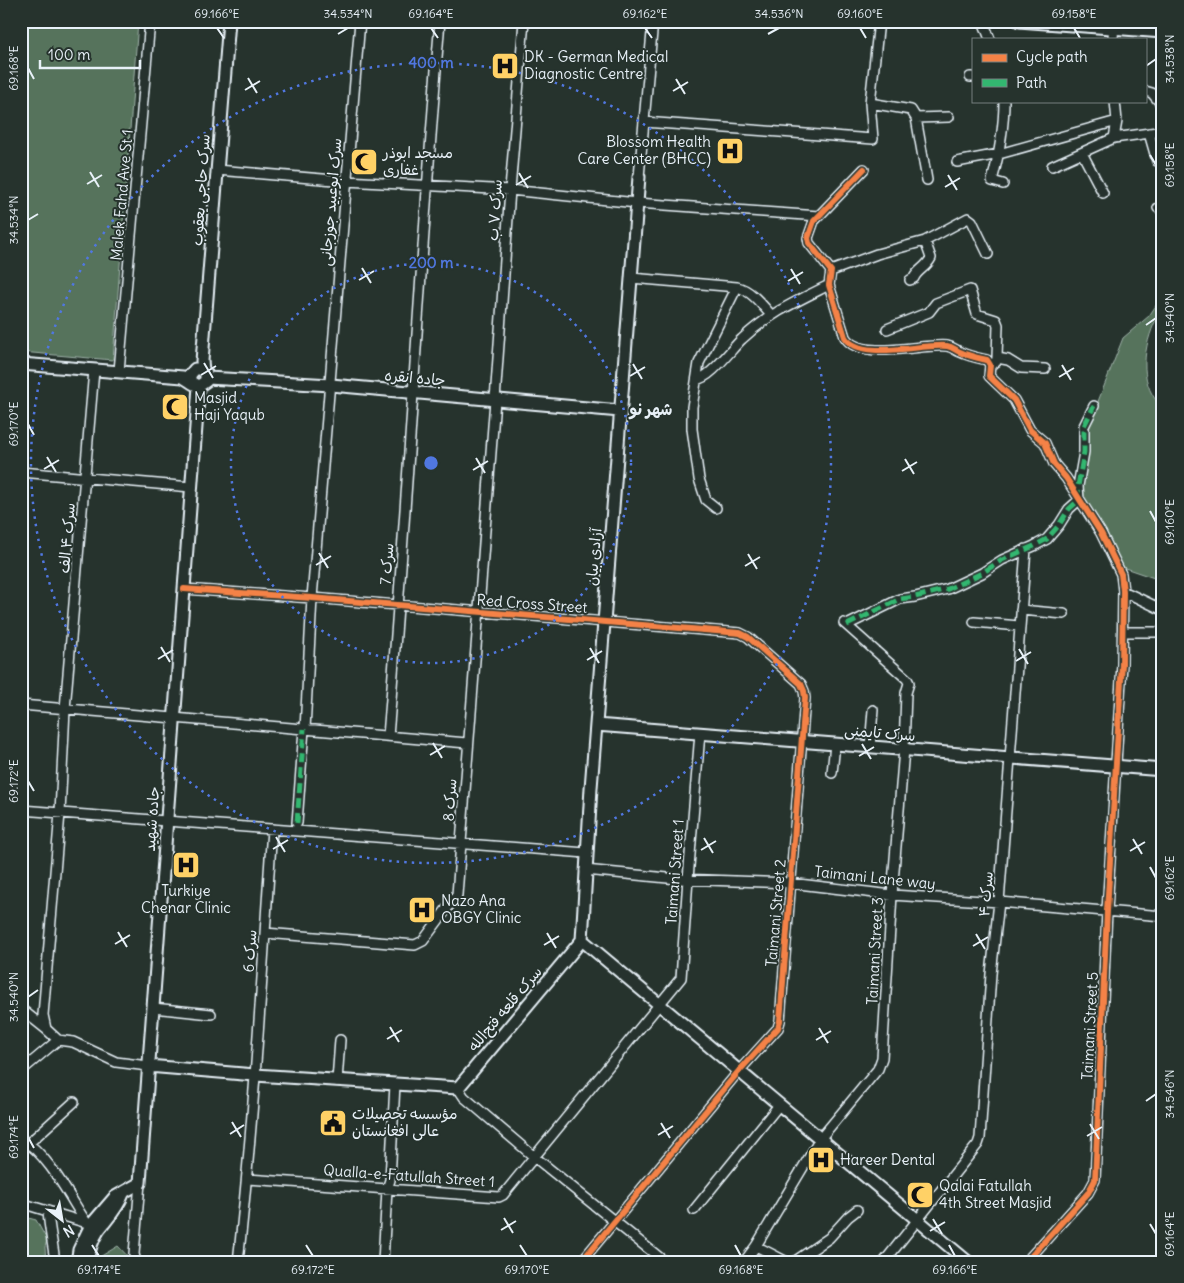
<svg xmlns="http://www.w3.org/2000/svg" width="1184" height="1283" font-family="Delius,'Playpen Sans Arabic',sans-serif">
<style>
.green{fill:#56735b;stroke:#9fb2aa}
.lines{fill:none;stroke-linecap:round;stroke-linejoin:round}
.minor-casing{stroke:#e8f1f8;stroke-width:12}
.major-casing{stroke:#e8f1f8;stroke-width:15}
.minor{stroke:#26332d;stroke-width:9}
.major{stroke:#26332d;stroke-width:11}
.quiet{stroke:#33b770;stroke-width:5;stroke-dasharray:10 5;stroke-linecap:butt}
.cycleway-casing{stroke:#26332d;stroke-width:9}
.cycleway{stroke:#f48246;stroke-width:6}
.ticks{fill:none;stroke:#e8f1f8;stroke-width:2}
.ring{fill:none;stroke:#5077e0;stroke-width:2.5;stroke-dasharray:2.5 5}
.labels{text-anchor:middle;stroke-width:4;stroke-linejoin:round;paint-order:stroke}
.poi-label{font-size:15px;fill:#e8f1f8;stroke:#26332d;text-anchor:start}
.street-label{font-size:15px;fill:#e8f1f8;stroke:#26332d}
.neighbourhood-label{font-size:16px;font-weight:bold;fill:#e8f1f8;stroke:#26332d}
.centre{fill:#5077e0;stroke:#26332d;stroke-width:2.5}
.ring-label{font-size:15px;text-anchor:middle;font-weight:bold;fill:#5077e0;stroke:#26332d;stroke-width:4;stroke-linejoin:round;paint-order:stroke}
.neatline{fill:none;stroke:#e8f1f8;stroke-width:2}
.ticks-label{font-size:12px;text-anchor:middle;fill:#e8f1f8}
</style>
<rect width="100%" height="100%" fill="#26332d"/>
<filter id="ink" filterUnits="userSpaceOnUse"><feTurbulence type="fractalNoise" baseFrequency=".02" numOctaves="2"/><feDisplacementMap in="SourceGraphic" scale="10" xChannelSelector="R" yChannelSelector="G"/><feConvolveMatrix kernelMatrix="1 2 1 2 8 2 1 2 1" color-interpolation-filters="sRGB"/></filter>
<g filter="url(#ink)">
<path class="green" d="M21 21H138L113 360 21 352Z
M1163 295C1163 311 1160 311 1154 324 1142 352 1139 386 1163 408V581L1122 567 1083 499 1082 481 1086 432 1123 338 1149 316Z
M21 1216 36 1220 47 1240 45 1247 46 1262H21Z
M118 1246 133 1262H93V1261Z"/>
<g class="lines">
<g class="minor-casing">
<path id="minor" d="M983 21 990 39
M1113 39 1114 21
M970 77H973
M1145 91 1152 93 1163 106
M870 103 911 110 916 118 927 180
M916 118 949 117
M644 122 873 139 870 103 879 21
M1149 133 1157 161
M1114 138 1157 132
M1082 153 1103 193
M957 162 999 154 1117 121
M1052 166 1114 138 1117 121 1115 101
M864 169 814 221 808 238 809 243 831 271 829 285 845 337C860 362 922 343 947 346 953 347 955 350 960 352 968 356 978 358 987 360L990 365 989 376 1014 400 1030 430 1045 443 1054 464 1066 478 1101 533 1121 574 1123 591 1122 664 1107 911 1095 1180 1088 1193 1026 1262
M217 170 346 181 510 190 637 203 819 216
M639 177 653 21
M1003 184 992 181C999 155 1004 129 1004 101
M1158 208 1163 205
M831 271 877 254 925 241 968 218 972 221 988 254
M631 278 737 287 699 363 692 407V429L699 479 706 500 716 508
M910 280 914 278C917 270 926 268 931 258L925 241
M737 287C751 290 762 305 771 315
M887 329 929 312 936 303 970 290 977 314 996 320 998 325 997 358 996 362 990 365
M997 358 1008 360 1021 368 1045 369
M119 371 150 21
M697 379C710 379 732 348 742 339 768 314 797 301 829 285
M21 472 191 487
M184 589 312 598 740 633 748 637 801 684 804 691 805 698 780 1021 778 1028 739 1071 581 1262
M1123 591 1163 610
M1021 610 1064 614
M974 622 1019 626
M847 625 900 599 915 597 948 589 982 573 1002 560 1034 546 1047 539 1059 525 1069 509 1079 500 1078 486 1084 452V426L1094 406
M1123 632H1163
M21 705 467 743
M305 729 312 598 360 21
M388 736C408 498 420 259 440 21
M870 747 873 710
M832 773 835 744
M21 810 586 853
M297 823 304 729
M585 870 678 879 790 883 892 895 999 902 1163 916
M265 933 415 945 423 941 457 895 495 400 510 190 524 21
M153 1008 211 1014
M21 1009 46 1029
M58 1040 46 1029 43 1015 60 813 65 709 94 370
M21 1071 58 1040 73 1042 116 1062 148 1066
M337 1081 340 1040
M458 1088 464 1097 532 1155 665 1262
M21 1139C47 1152 70 1198 86 1222
M29 1143 74 1102
M247 1179 499 1197 503 1195 681 978 688 879 700 733
M21 1203 87 1223
M694 1210 779 1105
M48 1211C49 1228 53 1244 55 1262
M756 1246 787 1262
M136 1262 134 1254 140 1183
M238 1262C254 1118 262 974 272 829
M383 1262 387 1189 390 1180 395 1084
M744 1262 756 1246 820 1139 878 1069 882 1058 892 895 904 749 906 693 909 683 907 679 844 623
M794 1262 829 1238 848 1217 857 1210
M884 1262 978 1144 980 1138 991 974 999 902 1026 549
M1161 1262 1163 1260"/>
</g>
<g class="major-casing">
<path id="major" d="M1019 21 1163 32
M21 364 183 377C189 380 193 385 199 386L206 381V373L201 369H195L190 375V380
M203 370 202 361 229 21
M207 378 331 385 620 411
M596 725 1163 770
M582 940 591 788 639 177
M582 940 968 1262
M148 1066 255 1075 458 1088 582 940
M77 1262 79 1250 91 1225 115 1197 140 1183 199 386
M87 1262C89 1251 92 1240 98 1231 107 1219 118 1208 123 1194"/>
</g>
<use href="#minor" class="minor"/>
<use href="#major" class="major"/>
<path class="quiet" d="M847 625 900 599 915 597 948 589 982 573 1002 560 1034 546 1047 539 1059 525 1069 509 1079 500 1078 486 1084 452V426L1094 406
M297 823 304 729"/>
<g class="cycleway-casing">
<path id="cycleway" d="M864 169 814 221 808 238 809 243 831 271 829 285 845 337C860 362 922 343 947 346 953 347 955 350 960 352 968 356 978 358 987 360L990 365 989 376 1014 400 1030 430 1045 443 1054 464 1066 478 1101 533 1121 574 1123 591 1122 664 1107 911 1095 1180 1088 1193 1026 1262
M184 589 312 598 740 633 748 637 801 684 804 691 805 698 780 1021 778 1028 739 1071 581 1262"/>
</g>
<use href="#cycleway" class="cycleway"/>
</g>
</g>
<path class="ticks" d="M217 28 224 38M431 28 438 38M645 28 652 38M860 28 866 38M1074 28 1080 38M338 34 348 28M768 34 779 28M1146 66 1156 59M28 68 34 79M248 78 257 93M676 79 685 94M245 90 260 81M673 91 688 82M1150 155 1156 165M90 172 99 187M519 173 528 188M948 175 957 190M87 184 102 175M516 185 531 176M945 187 960 178M28 220 38 214M362 268 371 283M791 269 800 284M359 280 374 271M788 281 803 272M1146 325 1156 318M204 363 213 378M633 364 642 379M1062 365 1071 380M201 375 216 366M630 376 645 367M1059 377 1074 368M28 424 34 435M47 457 56 472M476 458 485 473M905 459 914 474M44 469 59 460M473 470 488 461M902 471 917 462M1150 511 1156 522M319 553 328 568M748 554 757 569M316 565 331 556M745 566 760 557M161 647 170 662M590 648 599 663M1019 649 1028 664M158 659 173 650M587 660 602 651M1016 661 1031 652M433 743 442 758M862 744 871 759M430 755 445 746M859 756 874 747M28 781 34 791M276 837 285 852M704 838 713 853M1133 839 1142 854M273 849 288 840M701 850 716 841M1130 851 1145 842M1150 867 1156 878M118 932 127 947M547 933 556 948M976 934 985 949M115 944 130 935M544 945 559 936M973 946 988 937M28 997 38 990M390 1027 399 1042M819 1028 828 1043M387 1039 402 1030M816 1040 831 1031M1146 1101 1156 1094M232 1122 241 1137M661 1123 670 1138M1090 1124 1099 1139M230 1134 244 1125M658 1135 673 1126M1087 1136 1102 1127M28 1137 34 1148M504 1218 513 1233M933 1219 942 1234M1150 1224 1156 1234M501 1230 516 1221M930 1231 945 1222M92 1245 99 1256M306 1245 313 1256M520 1245 527 1256M735 1245 741 1256M949 1245 955 1256"/>
<g class="ring">
<circle cx="431" cy="463" r="200"/>
<circle cx="431" cy="463" r="400"/>
</g>
<defs>
<g id="hospital-square" transform="scale(1.4375)"><rect x="-9" y="-9" width="18" height="18" rx="4" fill="#ffd166" stroke="#26332d"/><path d="M-5-5h3v3.5h4V-5h3V5h-3V1.5h-4V5h-3Z" fill="#111"/></g>
<g id="mosque-square" transform="scale(1.4375)"><rect x="-9" y="-9" width="18" height="18" rx="4" fill="#ffd166" stroke="#26332d"/><path d="M3.5-4.9A6 6 0 1 0 3.5 4.9A5 5 0 1 1 3.5-4.9Z" fill="#111"/></g>
<g id="civic-square" transform="scale(1.4375)"><rect x="-9" y="-9" width="18" height="18" rx="4" fill="#ffd166" stroke="#26332d"/><path d="M-.6-6.5H3V-4.5H.6V-3L4-1V1h2V6H-6V1h2V-1L-.6-3ZM-1.2 2.5V6h2.4V2.5Z" fill="#111"/></g>
</defs>
<g fill-rule="evenodd">
<use href="#hospital-square" x="505" y="66"/>
<use href="#hospital-square" x="730" y="151"/>
<use href="#mosque-square" x="364" y="162"/>
<use href="#mosque-square" x="175" y="407"/>
<use href="#hospital-square" x="186" y="865"/>
<use href="#hospital-square" x="422" y="910"/>
<use href="#civic-square" x="333" y="1123"/>
<use href="#hospital-square" x="821" y="1160"/>
<use href="#mosque-square" x="920" y="1195"/>
</g>
<g class="labels">
<g class="poi-label">
<text x="524" y="62">DK - German Medical<tspan x="524" dy="17">Diagnostic Centre</tspan></text>
<text x="711" y="147" text-anchor="end">Blossom Health<tspan x="711" dy="17">Care Center (BHCC)</tspan></text>
<text x="383" y="158">مسجد ابوذر<tspan x="383" dy="17">غفاری</tspan></text>
<text x="194" y="403">Masjid<tspan x="194" dy="17">Haji Yaqub</tspan></text>
<text x="186" y="896" text-anchor="middle">Turkiye<tspan x="186" dy="17">Chenar Clinic</tspan></text>
<text x="441" y="906">Nazo Ana<tspan x="441" dy="17">OBGY Clinic</tspan></text>
<text x="352" y="1119">مؤسسه تحصیلات<tspan x="352" dy="17">عالی افغانستان</tspan></text>
<text x="840" y="1165">Hareer Dental</text>
<text x="939" y="1191">Qalai Fatullah<tspan x="939" dy="17">4th Street Masjid</tspan></text>
</g>
<g class="street-label">
<text transform="translate(201 190) rotate(-86)" y="5">سرک حاجی یعقوب</text>
<text transform="translate(122 195) rotate(-85)" y="5">Malek Fahd Ave St 1</text>
<text transform="translate(331 202) rotate(-85)" y="5">سرک ابوعبید جوزجانی</text>
<text transform="translate(495 210) rotate(-86)" y="5">سرک ۷ ب</text>
<text transform="translate(415 378) rotate(5)" y="5">جاده انقره</text>
<text transform="translate(67 538) rotate(-85)" y="5">سرک ۴ الف</text>
<text transform="translate(594 557) rotate(-85)" y="5">آزادی بیان</text>
<text transform="translate(387 564) rotate(-86)" y="5">سرک 7</text>
<text transform="translate(532 604) rotate(4)" y="5">Red Cross Street</text>
<text transform="translate(880 733) rotate(5)" y="5">سرک تایمنی</text>
<text transform="translate(450 800) rotate(-86)" y="5">سرک 8</text>
<text transform="translate(152 819) rotate(-86)" y="5">جاده شهید</text>
<text transform="translate(675 872) rotate(-86)" y="5">Taimani Street 1</text>
<text transform="translate(875 878) rotate(6)" y="5">Taimani Lane way</text>
<text transform="translate(986 894) rotate(-85)" y="5">سرک ۴</text>
<text transform="translate(776 913) rotate(-85)" y="5">Taimani Street 2</text>
<text transform="translate(250 951) rotate(-86)" y="5">سرک 6</text>
<text transform="translate(875 951) rotate(-87)" y="5">Taimani Street 3</text>
<text transform="translate(505 1009) rotate(-50)" y="5">سرک قلعه فتح‌الله</text>
<text transform="translate(1090 1026) rotate(-87)" y="5">Taimani Street 5</text>
<text transform="translate(409 1176) rotate(4)" y="5">Qualla-e-Fatullah Street 1</text>
</g>
<g class="neighbourhood-label">
<text x="651" y="415">شهر نو</text>
</g>
</g>
<circle cx="431" cy="463" r="8" class="centre"/>
<g class="ring-label">
<text x="431" y="68">400 m</text>
<text x="431" y="268">200 m</text>
</g>
<rect width="1184" height="1283" fill="none" stroke="#26332d" stroke-width="55"/>
<rect x="972" y="38" width="175" height="65" fill="#26332d" stroke="#747f7e"/>
<rect x="982" y="54" width="25" height="8" fill="#f48246" stroke="#747f7e"/>
<text x="1016" y="62" font-size="15" fill="#e8f1f8">Cycle path</text>
<rect x="982" y="79" width="25" height="8" fill="#33b770" stroke="#747f7e"/>
<text x="1016" y="88" font-size="15" fill="#e8f1f8">Path</text>
<g transform="translate(62 1220) rotate(149)" stroke="#26332d" stroke-width="4" paint-order="stroke">
<path d="M0-4L9 19L0 12L-9 19Z" fill="#e8f1f8"/>
<text y="-8" font-size="14" font-weight="bold" text-anchor="middle" fill="#e8f1f8">N</text>
</g>
<path d="M40 60v8h100v-8" fill="none" stroke="#e8f1f8" stroke-width="2.5"/>
<text x="48" y="60" font-size="15" fill="#e8f1f8" stroke="#26332d" stroke-width="4" paint-order="stroke">100 m</text>
<rect x="28" y="28" width="1128" height="1228" class="neatline"/>
<g class="ticks-label">
<text x="217" y="18">69.166°E</text>
<text x="348" y="18">34.534°N</text>
<text x="431" y="18">69.164°E</text>
<text x="645" y="18">69.162°E</text>
<text x="779" y="18">34.536°N</text>
<text x="860" y="18">69.160°E</text>
<text x="1074" y="18">69.158°E</text>
<text transform="translate(1170 59) rotate(-90)" y="4">34.538°N</text>
<text transform="translate(14 68) rotate(-90)" y="4">69.168°E</text>
<text transform="translate(1170 165) rotate(-90)" y="4">69.158°E</text>
<text transform="translate(14 220) rotate(-90)" y="4">34.534°N</text>
<text transform="translate(1170 318) rotate(-90)" y="4">34.540°N</text>
<text transform="translate(14 424) rotate(-90)" y="4">69.170°E</text>
<text transform="translate(1170 522) rotate(-90)" y="4">69.160°E</text>
<text transform="translate(14 781) rotate(-90)" y="4">69.172°E</text>
<text transform="translate(1170 878) rotate(-90)" y="4">69.162°E</text>
<text transform="translate(14 997) rotate(-90)" y="4">34.540°N</text>
<text transform="translate(1170 1094) rotate(-90)" y="4">34.546°N</text>
<text transform="translate(14 1137) rotate(-90)" y="4">69.174°E</text>
<text transform="translate(1170 1234) rotate(-90)" y="4">69.164°E</text>
<text x="99" y="1274">69.174°E</text>
<text x="313" y="1274">69.172°E</text>
<text x="527" y="1274">69.170°E</text>
<text x="741" y="1274">69.168°E</text>
<text x="955" y="1274">69.166°E</text>
</g>
</svg>
